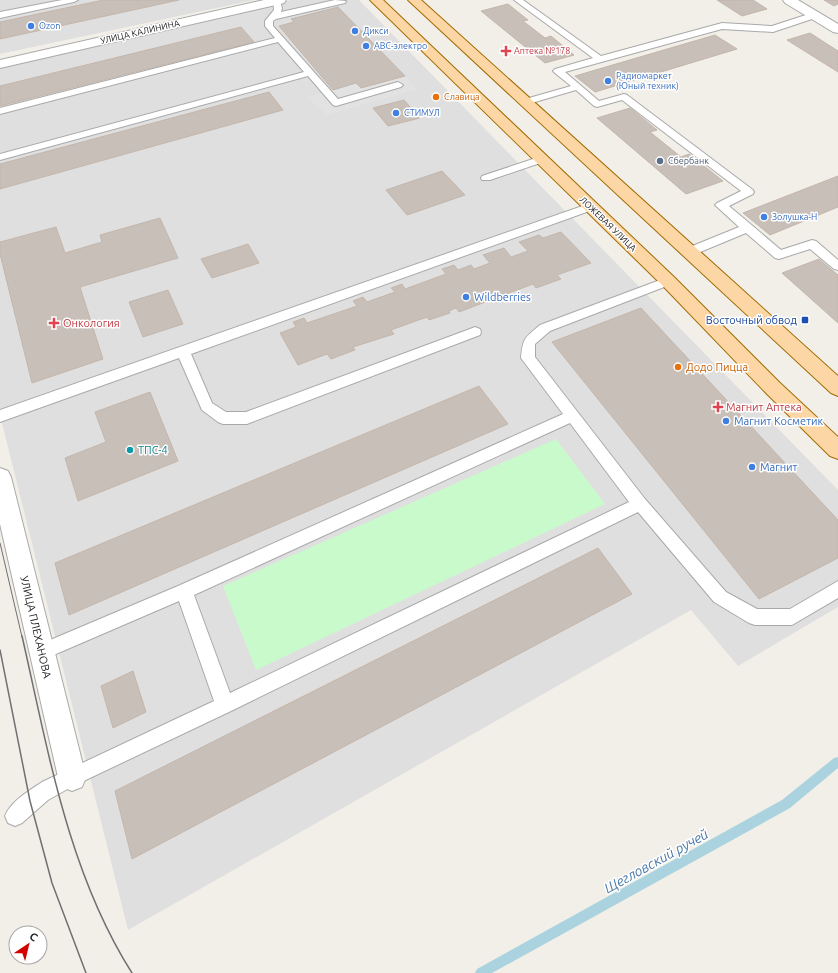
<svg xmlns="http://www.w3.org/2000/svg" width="838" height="973" font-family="Ubuntu,sans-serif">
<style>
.residential{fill:#e0dfdf}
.park{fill:#c8facc}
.parking{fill:#e2e2e2}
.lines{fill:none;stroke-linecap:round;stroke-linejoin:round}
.stream{fill:#aad3df;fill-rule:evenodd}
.building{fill:#c7bfb8;stroke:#c4b6ab}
.service-casing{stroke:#a9a9a9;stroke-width:2}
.minor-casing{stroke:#a9a9a9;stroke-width:2}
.tertiary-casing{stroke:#a9a9a9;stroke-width:2}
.primary-casing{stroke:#a06b00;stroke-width:2}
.service{fill:#fff;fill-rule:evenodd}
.minor{fill:#fff;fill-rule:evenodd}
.tertiary{fill:#fff;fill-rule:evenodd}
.primary{fill:#fcd6a4;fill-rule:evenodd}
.tram-far1{stroke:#707070;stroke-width:1}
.tram{stroke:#707070;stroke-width:1.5}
.shop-dot{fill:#3f7fe0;stroke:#fff;stroke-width:1.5}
.health-dot{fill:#e0444e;stroke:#fff;stroke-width:1.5}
.food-dot{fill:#e8710a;stroke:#fff;stroke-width:1.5}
.service-dot{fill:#5c6f8a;stroke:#fff;stroke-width:1.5}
.transit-dot{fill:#1a4fb4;stroke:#fff;stroke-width:1.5}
.culture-dot{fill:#0f9aa8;stroke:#fff;stroke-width:1.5}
.labels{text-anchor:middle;stroke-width:3;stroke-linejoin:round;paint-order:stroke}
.far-shop-label{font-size:9px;fill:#366cbe;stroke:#fff;text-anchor:start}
.far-street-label{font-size:9px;fill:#222;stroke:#fff}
.far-health-label{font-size:9px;fill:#be3a42;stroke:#fff;text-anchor:start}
.far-food-label{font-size:9px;fill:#c56008;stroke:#fff;text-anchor:start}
.far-service-label{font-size:9px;fill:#4e5e75;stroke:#fff;text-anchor:start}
.shop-label{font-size:11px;fill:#366cbe;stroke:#fff;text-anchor:start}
.transit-label{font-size:11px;fill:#164399;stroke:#fff;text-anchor:end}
.health-label{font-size:11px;fill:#be3a42;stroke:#fff;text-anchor:start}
.food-label{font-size:11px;fill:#c56008;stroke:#fff;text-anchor:start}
.culture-label{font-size:11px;fill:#0d838f;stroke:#fff;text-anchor:start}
.street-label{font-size:11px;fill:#222;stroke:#fff}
.near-water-label{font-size:14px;font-style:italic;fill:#4a7aab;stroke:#fff}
</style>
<rect width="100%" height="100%" fill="#f2efe9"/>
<path class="residential" d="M0 0H254L0 54Z
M291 0H359L838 490V607L738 666 691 610 128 930 0 415V66Z"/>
<path class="park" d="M556 439 605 504 256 670 223 586Z"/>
<path class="parking" d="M405 76 417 89 327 115 307 97 356 83 361 88Z"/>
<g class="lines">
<path class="stream" d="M838 757V768L790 808 492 973H475L477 969 782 800 834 758Z"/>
</g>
<path class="building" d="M103 0H179L0 39V22Z
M717 0H753L767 9 742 16Z
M824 0H838V4L834 6Z
M508 4 528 20 523 21 545 38 551 36 574 55 545 63 481 11Z
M338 7 405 76 361 88 356 83 333 90 279 26 294 22 291 19Z
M241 27 254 42 0 106V86Z
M810 33 838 51V72L787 40Z
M715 35 737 49 595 92 575 76Z
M269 92 283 110 0 189V164Z
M404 100 420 118 388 126 373 108Z
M630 108 657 130 650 132 681 157 689 154 723 181 686 194 597 118Z
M442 171 465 195 407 215 386 190Z
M838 176V207L770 235 743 213Z
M160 218 178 258 80 287 103 359 32 383 0 254V242L56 227 65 253 102 242 100 235Z
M561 232 591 263 557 275 561 279 536 288 533 284 459 312 456 308 449 311 450 313 429 320 427 317 391 330 394 334 353 347 355 350 331 359 327 354 298 365 280 333 296 327 293 322 304 318 307 323 357 306 353 301 363 297 367 302 395 292 391 288 402 284 405 289 446 274 442 269 454 265 458 270 471 265 474 269 490 263 483 255 504 248 511 257 528 251 519 242 539 235 543 238Z
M248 244 259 263 212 278 201 259Z
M819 259 838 275V323L782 273Z
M168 290 183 324 143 337 129 302Z
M641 308 838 520V558L759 599 552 342Z
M479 386 508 424 69 615 55 563Z
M150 392 178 461 78 501 65 458 106 442 95 412Z
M598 548 632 594 132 859 115 791Z
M133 671 146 712 113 728 101 686Z"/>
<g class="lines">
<g class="service-casing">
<path id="service" d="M62 0H78L74 2 0 18V12Z
M273 0 280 1 282 8 281 12 335 0 346 1 345 3 276 19 273 21V26L338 99 398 82 403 85 401 87 336 106 333 105 308 76 0 160V154L304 72 278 42 0 114V108L275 38 265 26V21L274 10Z
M514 0H523L601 56 722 23 772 26 812 13H818L819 15 818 17 773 32 722 29 565 72 599 101 624 94 627 95 753 190 754 192 753 194 729 206 781 250 812 240 816 241 838 260V270L834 269 810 249 779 259 775 258 746 233 693 255H685L683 252 685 249 739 227 715 205 717 203 741 191 622 100 597 107 594 106 576 90 528 104H522L520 102 522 100 571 86 555 73 553 71 555 69 593 58Z
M542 156 546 157 547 159 546 161 490 180H482L481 178 482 176Z
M591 203 595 205 597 207 595 209 191 354 212 403 226 412H246L470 329 475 327 480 329 481 332 480 335 252 422 247 424H223L218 422 202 410 179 358 0 422V410Z
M668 277 672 278 674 281 672 284 550 331 535 344V357L645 499 726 592 757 609H790L838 581V598L792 625H755L749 623 714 602 638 512 231 711 71 787 48 800 22 823 15 826 8 823 5 816C11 801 29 791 42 782L214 701 179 601 42 660 36 658 33 652 36 646 178 586 563 414 521 358C523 337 525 338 540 325ZM570 423 629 502 230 693 194 595Z"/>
</g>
<g class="minor-casing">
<path id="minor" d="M783 0H798L838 24V33L833 32 785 3Z
M0 468 8 471 11 477 86 777 82 787 72 791 62 787 58 777 0 524Z"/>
</g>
<g class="tertiary-casing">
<path id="tertiary" d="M264 0H286L284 3 280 4 0 68V60Z"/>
</g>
<g class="primary-casing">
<path id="primary" d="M370 0H383L674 277 780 383 838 437V459L830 456 766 393 662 285Z
M408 0H421L838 376V396L831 393Z"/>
</g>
<use href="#service" class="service"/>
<use href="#minor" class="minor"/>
<use href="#tertiary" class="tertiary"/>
<use href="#primary" class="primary"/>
<path class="tram-far1" d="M0 543 22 637"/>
<path class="tram" d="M22 636C48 750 68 872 132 973
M0 650 30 801 52 883 86 973"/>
</g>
<g class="shop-dot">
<circle cx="31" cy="26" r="4"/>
<circle cx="355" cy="31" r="4"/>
<circle cx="366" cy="46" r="4"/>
<circle cx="608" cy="81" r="4"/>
<circle cx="396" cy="113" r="4"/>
<circle cx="764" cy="217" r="4"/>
<circle cx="466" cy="297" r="4"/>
<circle cx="726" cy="421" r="4"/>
<circle cx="752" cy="467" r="4"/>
</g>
<g class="health-dot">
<path d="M504 45h4v4h4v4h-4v4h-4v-4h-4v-4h4z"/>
<path d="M52 317h4v4h4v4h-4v4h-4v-4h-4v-4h4z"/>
<path d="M716 401h4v4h4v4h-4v4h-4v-4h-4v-4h4z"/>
</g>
<g class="food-dot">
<circle cx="436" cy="97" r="4"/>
<circle cx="678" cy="367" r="4"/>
</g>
<circle class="service-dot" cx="660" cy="161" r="4"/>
<rect class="transit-dot" x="801" y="316" width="8" height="8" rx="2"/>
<circle class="culture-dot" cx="130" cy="450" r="4"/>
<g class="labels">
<g class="far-shop-label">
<text x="39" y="29">Ozon</text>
<text x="363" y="34">Дикси</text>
<text x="374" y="49">АВС-электро</text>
<text x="616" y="79">Радиомаркет<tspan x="616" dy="10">(Юный техник)</tspan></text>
<text x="404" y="116">СТИМУЛ</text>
<text x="772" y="220">Золушка-Н</text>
</g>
<g class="far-street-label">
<text transform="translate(140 32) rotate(-13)" y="3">УЛИЦА КАЛИНИНА</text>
<text transform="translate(608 224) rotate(44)" y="3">ЛОЖЕВАЯ УЛИЦА</text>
</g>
<g class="far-health-label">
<text x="514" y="54">Аптека №178</text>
</g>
<g class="far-food-label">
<text x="444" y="100">Славица</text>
</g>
<g class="far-service-label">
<text x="668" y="164">Сбербанк</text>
</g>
<g class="shop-label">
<text x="474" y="301">Wildberries</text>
<text x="734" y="425">Магнит Косметик</text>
<text x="760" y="471">Магнит</text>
</g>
<g class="transit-label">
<text x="797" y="324">Восточный обвод</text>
</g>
<g class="health-label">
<text x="63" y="327">Онкология</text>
<text x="726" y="411">Магнит Аптека</text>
</g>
<g class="food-label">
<text x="686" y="371">Додо Пицца</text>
</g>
<g class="culture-label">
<text x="138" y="454">ТПС-4</text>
</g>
<g class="street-label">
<text transform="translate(36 627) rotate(77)" y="4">УЛИЦА ПЛЕХАНОВА</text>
</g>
<g class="near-water-label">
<text transform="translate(656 861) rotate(-29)" y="5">Щегловский ручей</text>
</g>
</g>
<g transform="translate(28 945) rotate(35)"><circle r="19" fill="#ffffff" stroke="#a7a7a7"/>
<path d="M0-3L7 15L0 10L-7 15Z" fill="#d40000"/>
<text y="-6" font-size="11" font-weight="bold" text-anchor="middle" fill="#222222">С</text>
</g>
</svg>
